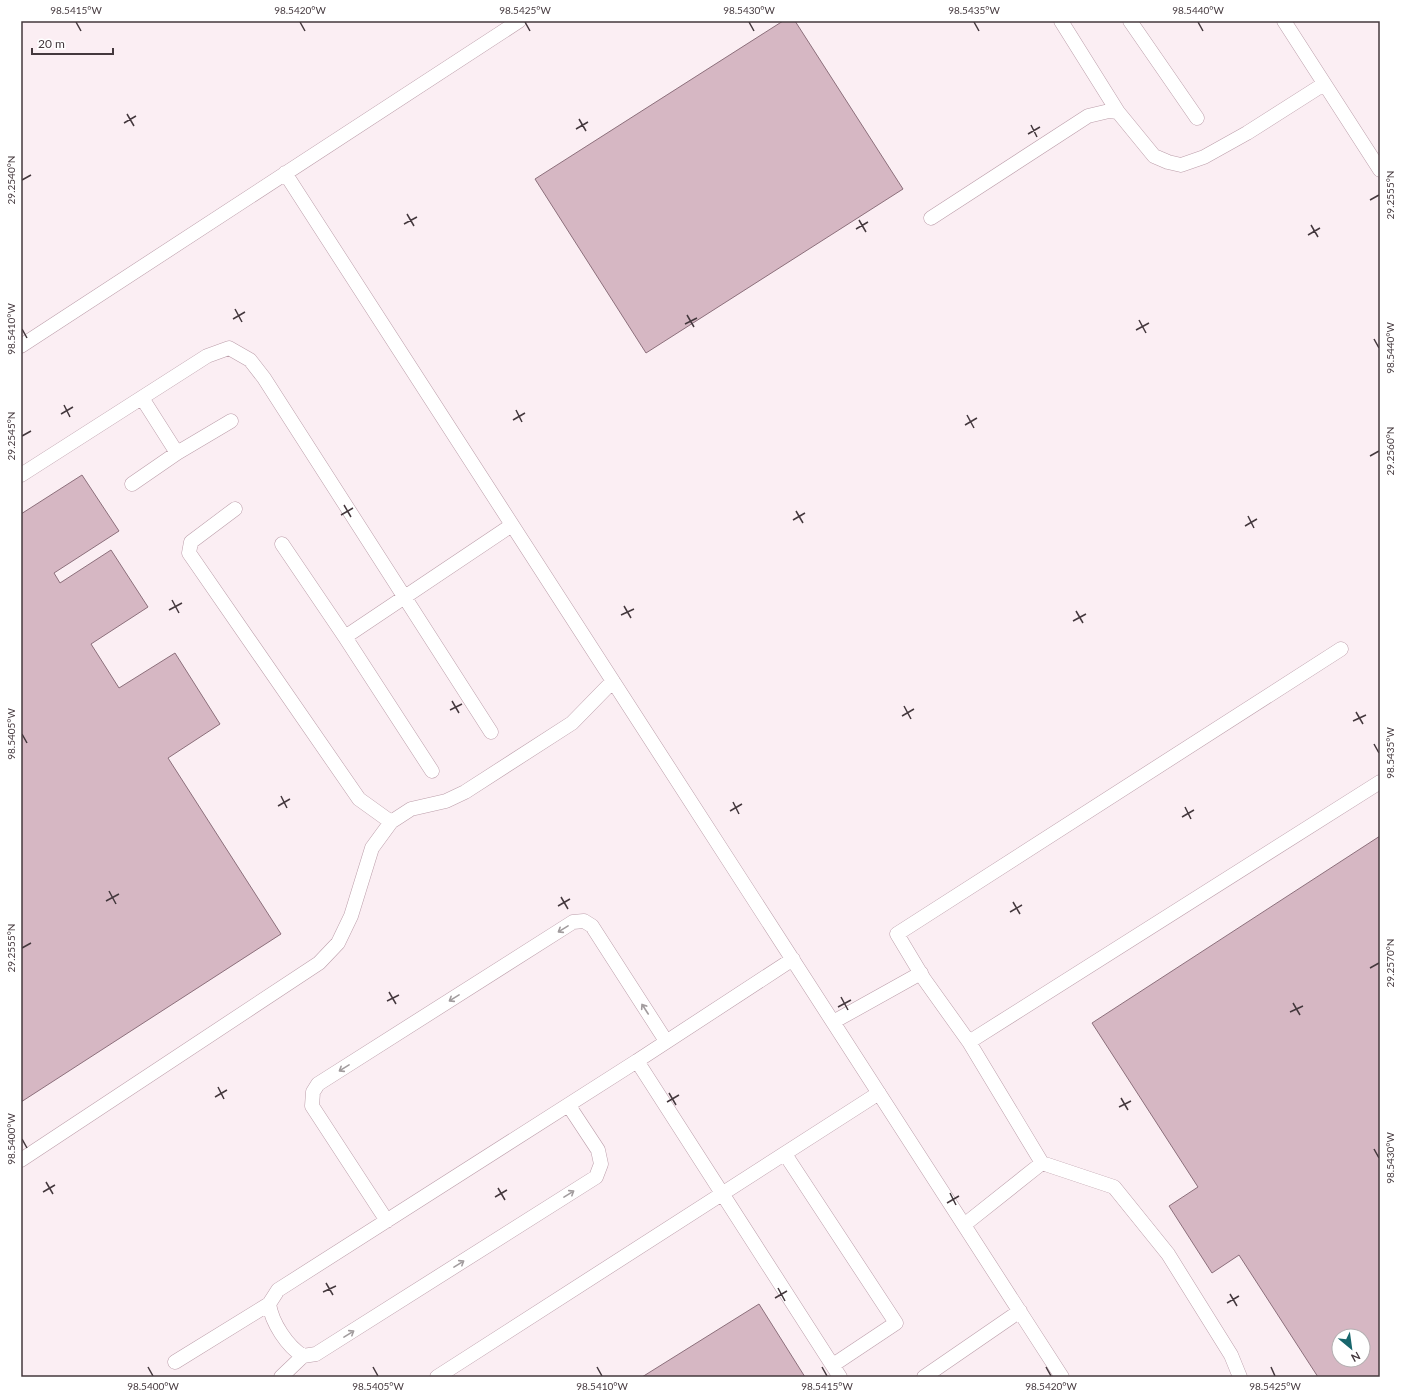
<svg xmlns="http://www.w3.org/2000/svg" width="1401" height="1398" font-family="Lato,sans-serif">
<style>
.building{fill:#d6b7c3;stroke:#8c6f7b;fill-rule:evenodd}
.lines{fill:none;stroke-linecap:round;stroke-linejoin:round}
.lane-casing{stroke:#bc9eaa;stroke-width:15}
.lane{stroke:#fff;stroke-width:14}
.oneway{stroke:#a29c9e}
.ticks{fill:none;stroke:#44383d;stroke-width:1.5}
.neatline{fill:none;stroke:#44383d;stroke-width:1.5}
.ticks-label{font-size:10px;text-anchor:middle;fill:#44383d}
</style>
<rect width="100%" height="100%" fill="#fbeef3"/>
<path class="building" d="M783 21H795L903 189 646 353 535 179Z
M82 475 119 531 54 573 60 583 111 550 148 607 91 644 119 688 175 653 220 724 168 758 281 934 21 1102V514Z
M1380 836V1377H1318L1239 1255 1212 1273 1169 1206 1198 1187 1092 1023ZM1339 1336H1363V1360H1339Z
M759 1304 805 1377H642Z"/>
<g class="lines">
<g class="lane-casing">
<path id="lane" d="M1061 21 1118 112
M1130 21 1197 118
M1284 21 1380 170
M285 173 1062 1377
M931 218 1088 116 1109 111 1118 112 1154 156 1168 162 1181 165 1204 157 1247 133 1324 84
M21 346 519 21
M142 398 177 453
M21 475 207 356 229 348 250 360 264 378 491 732
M132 484 177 453 231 421
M235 509 191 542 189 553 359 799 391 822
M282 544 345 637 432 771
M345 637 512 525
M1341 649 897 934 924 979 969 1042 1380 782
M793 959 637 1061 840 1377
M833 1022 921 973
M969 1042 1042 1163 1114 1187 1168 1254 1231 1355 1240 1377
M569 1106 598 1150 601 1164 596 1177 316 1354 303 1356C287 1346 272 1323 269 1304L278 1290 637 1061
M785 1154 896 1323 833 1365
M21 1160 319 963 338 943 351 916 372 848 391 822 411 809 446 801 465 792 572 723 613 681
M387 1221 312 1106 313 1092 318 1084 573 922 584 921 592 926 666 1041
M964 1225 1042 1163
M175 1362 269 1304
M281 1377 303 1356
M437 1377 879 1093
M924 1377 1020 1311"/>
</g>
<use href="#lane" class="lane"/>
</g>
<defs><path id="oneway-shaft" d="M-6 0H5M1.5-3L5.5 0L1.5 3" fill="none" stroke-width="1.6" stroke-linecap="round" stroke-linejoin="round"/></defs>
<g class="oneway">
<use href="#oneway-shaft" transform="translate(563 929) rotate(148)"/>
<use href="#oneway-shaft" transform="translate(454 998) rotate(148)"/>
<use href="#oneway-shaft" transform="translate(645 1009) rotate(-123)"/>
<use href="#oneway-shaft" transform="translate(344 1068) rotate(148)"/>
<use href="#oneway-shaft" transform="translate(569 1194) rotate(-32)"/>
<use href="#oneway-shaft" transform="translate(459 1264) rotate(-32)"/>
<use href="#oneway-shaft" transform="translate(349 1334) rotate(-32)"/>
</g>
<path class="ticks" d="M76 22 81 31M300 22 305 31M525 22 530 31M749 22 754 31M974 22 979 31M1198 22 1203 31M127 114 134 126M579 119 586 131M124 123 136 116M1031 125 1037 137M576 129 588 122M1028 134 1040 127M22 180 31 175M1370 200 1379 195M407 214 414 226M859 220 866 232M404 224 417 217M1311 225 1318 237M856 229 868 222M1308 235 1320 228M235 309 242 322M687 315 694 327M233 319 245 312M1139 320 1146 333M685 324 697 318M22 329 27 338M1136 330 1149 323M1374 339 1379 348M64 405 70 417M516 410 522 422M61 414 73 407M967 415 974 428M513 420 525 413M965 425 977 418M22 436 31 431M1370 456 1379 451M344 505 351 517M796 511 803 523M341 515 353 508M1248 516 1254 528M793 520 805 513M1245 526 1257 519M172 600 179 613M624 606 631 618M169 610 182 603M1076 611 1083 623M621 615 634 609M1073 621 1086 614M452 701 459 713M904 706 911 719M450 710 462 704M1356 712 1363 724M902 716 914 709M1353 721 1366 715M22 734 27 743M1374 744 1379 753M281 796 287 808M733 802 739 814M278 806 290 799M1185 807 1191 819M730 811 742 804M1182 817 1194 810M109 891 116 904M561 897 568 909M106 901 119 894M1013 902 1020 914M558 906 570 899M1010 912 1022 905M22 948 31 943M1370 968 1379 963M389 992 396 1004M841 997 848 1010M387 1001 399 995M1293 1003 1300 1015M838 1007 851 1000M1290 1012 1303 1006M218 1087 224 1099M669 1093 676 1105M215 1097 227 1090M1121 1098 1128 1110M667 1102 679 1095M1119 1107 1131 1101M22 1139 27 1148M1374 1149 1379 1158M46 1182 53 1194M498 1188 505 1200M43 1192 55 1185M950 1193 956 1205M495 1197 507 1190M947 1203 959 1196M326 1283 333 1295M778 1288 785 1301M323 1292 336 1286M1230 1294 1237 1306M775 1298 787 1291M1227 1303 1239 1296M148 1367 153 1376M373 1367 378 1376M597 1367 602 1376M822 1367 827 1376M1046 1367 1051 1376M1271 1367 1275 1376"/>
<rect width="1401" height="1398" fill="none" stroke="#ffffff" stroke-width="44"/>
<g transform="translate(1351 1348) rotate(151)"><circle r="19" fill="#ffffff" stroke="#b4afb1"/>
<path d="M0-3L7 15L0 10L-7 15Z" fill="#18666c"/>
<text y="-6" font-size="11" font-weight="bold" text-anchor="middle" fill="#44383d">N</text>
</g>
<path d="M32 48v6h81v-6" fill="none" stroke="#44383d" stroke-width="2"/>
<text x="38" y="48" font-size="12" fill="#44383d" stroke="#ffffff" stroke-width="3" paint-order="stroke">20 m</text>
<rect x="22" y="22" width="1357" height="1354" class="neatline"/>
<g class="ticks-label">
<text x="76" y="14">98.5415°W</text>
<text x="300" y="14">98.5420°W</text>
<text x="525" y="14">98.5425°W</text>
<text x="749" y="14">98.5430°W</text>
<text x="974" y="14">98.5435°W</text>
<text x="1198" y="14">98.5440°W</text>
<text transform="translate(11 180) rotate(-90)" y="4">29.2540°N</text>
<text transform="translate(1390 195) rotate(-90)" y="4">29.2555°N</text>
<text transform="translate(11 329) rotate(-90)" y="4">98.5410°W</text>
<text transform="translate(1390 348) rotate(-90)" y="4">98.5440°W</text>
<text transform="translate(11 436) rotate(-90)" y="4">29.2545°N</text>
<text transform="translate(1390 451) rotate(-90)" y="4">29.2560°N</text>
<text transform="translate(11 734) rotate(-90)" y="4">98.5405°W</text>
<text transform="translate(1390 753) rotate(-90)" y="4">98.5435°W</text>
<text transform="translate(11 948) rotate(-90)" y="4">29.2555°N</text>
<text transform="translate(1390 963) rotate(-90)" y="4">29.2570°N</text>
<text transform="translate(11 1139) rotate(-90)" y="4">98.5400°W</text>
<text transform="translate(1390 1158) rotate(-90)" y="4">98.5430°W</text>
<text x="153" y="1390">98.5400°W</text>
<text x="378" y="1390">98.5405°W</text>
<text x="602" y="1390">98.5410°W</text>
<text x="827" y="1390">98.5415°W</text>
<text x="1051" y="1390">98.5420°W</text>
<text x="1275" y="1390">98.5425°W</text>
</g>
</svg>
